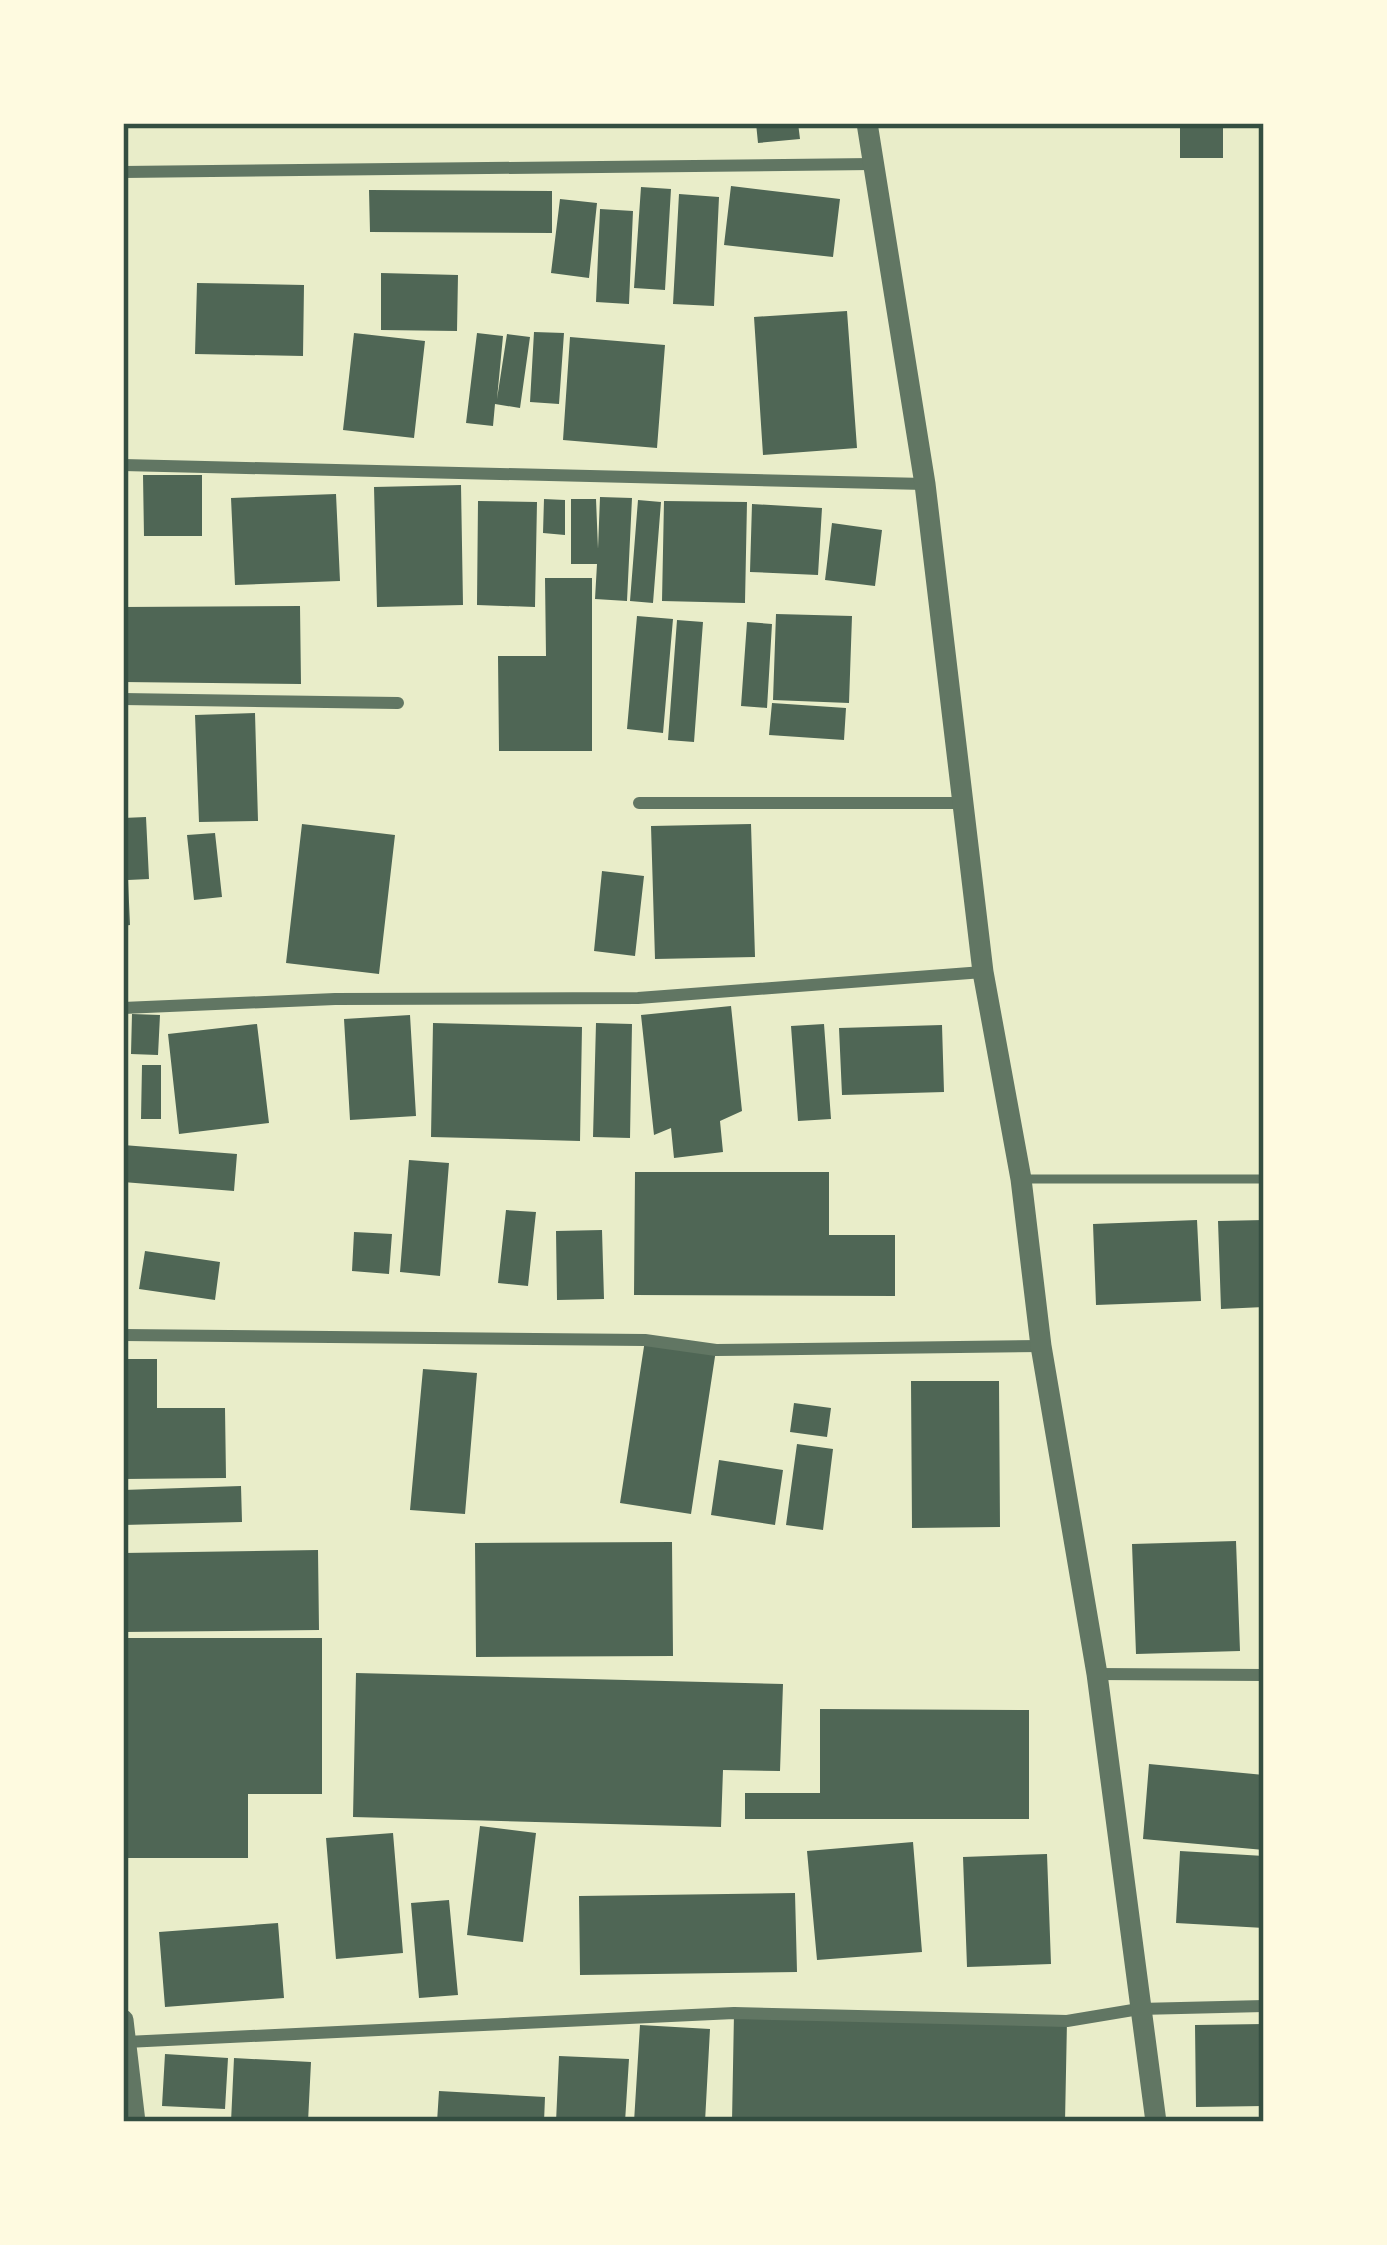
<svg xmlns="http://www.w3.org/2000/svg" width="1387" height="2245" font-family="'IBM Plex Sans',sans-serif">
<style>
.building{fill:#4f6655}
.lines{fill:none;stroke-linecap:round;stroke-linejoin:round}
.service{stroke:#617663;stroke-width:9}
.minor{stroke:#617663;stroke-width:12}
.tertiary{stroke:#617663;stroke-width:21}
.neatline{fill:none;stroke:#344e41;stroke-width:4.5}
</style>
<rect width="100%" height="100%" fill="#e9edc9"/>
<path class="building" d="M756 123H798L800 139 758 143Z
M1180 123H1223V158H1180Z
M731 186 840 199 833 257 724 245Z
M641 187 671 189 665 290 634 288Z
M369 190 552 191V233L370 232Z
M679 194 719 197 714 306 673 304Z
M560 199 597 203 589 278 551 273Z
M600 209 633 211 629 304 596 302Z
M381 273 458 275 457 331 381 330Z
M197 283 304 285 303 356 195 354Z
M847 311 857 448 763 455 754 317Z
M534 332 564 333 559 404 530 402Z
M354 333 425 341 414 438 343 430Z
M477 333 503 336 497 399 507 334 530 337 520 408 495 404 493 426 466 423Z
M570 337 665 345 657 448 563 440Z
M143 475H202V536H144Z
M461 485 463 605 377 607 374 487Z
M336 494 340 581 235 585 231 498Z
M600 497 632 498 627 601 595 599 597 564H571V499H596L598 549Z
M544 499 565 500V535L543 533Z
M638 500 661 502 653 603 630 601Z
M478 501 537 502 535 607 477 605Z
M664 501 747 502 745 603 662 601Z
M752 504 822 508 818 575 750 572Z
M832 523 882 530 875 586 825 580Z
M545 578H592V751H499L498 656H546Z
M300 606 301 684 123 682V607Z
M776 614 852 616 849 703 773 700Z
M637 616 673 619 663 733 627 729Z
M677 620 703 622 694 742 668 740Z
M747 622 772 624 767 708 741 706Z
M772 703 846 708 844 740 769 735Z
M255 713 258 821 199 822 195 715Z
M146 817 149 879 128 880 130 925 123 926V818Z
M302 824 395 835 379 974 286 963Z
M751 824 755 957 655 959 651 826Z
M215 833 222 897 194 900 187 835Z
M602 871 644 876 635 956 594 951Z
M731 1006 742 1111 720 1121 723 1152 674 1158 671 1128 654 1135 641 1015Z
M132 1014 160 1015 158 1055 131 1054Z
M410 1015 416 1116 350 1120 344 1019Z
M433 1023 582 1027 580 1141 431 1137Z
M596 1023 632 1024 630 1138 593 1137Z
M257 1024 269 1123 179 1134 168 1034Z
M824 1024 831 1119 798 1121 791 1026Z
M942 1025 944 1092 842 1095 839 1028Z
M142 1065H161V1119H141Z
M123 1145 237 1154 234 1191 123 1182Z
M409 1160 449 1163 440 1276 400 1272Z
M635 1172H829V1235H895V1296L634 1295Z
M506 1210 536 1212 528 1286 498 1283Z
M1197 1220 1201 1301 1096 1305 1093 1224Z
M1264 1220V1307L1221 1309 1218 1221Z
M602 1230 604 1299 557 1300 556 1231Z
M354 1232 392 1234 389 1274 352 1271Z
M145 1251 220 1262 215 1300 139 1289Z
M645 1340 716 1350 691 1514 620 1503Z
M123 1359H157V1408H225L226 1478 123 1479Z
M423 1369 477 1373 465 1514 410 1510Z
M911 1381H999L1000 1527 912 1528Z
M794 1403 831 1408 827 1437 790 1432Z
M797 1444 833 1449 823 1530 786 1525Z
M719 1460 783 1470 775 1525 711 1515Z
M241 1486 242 1522 123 1525V1490Z
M1236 1541 1240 1651 1136 1654 1132 1544Z
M672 1542 673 1656 476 1657 475 1543Z
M318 1550 319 1630 123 1632V1553Z
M123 1638H322V1794H248V1858H123Z
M356 1673 783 1684 780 1771 723 1770 721 1827 353 1817Z
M820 1709 1029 1710V1819H745V1793H820Z
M1149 1764 1264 1775V1850L1143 1839Z
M480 1826 536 1833 523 1942 467 1935Z
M393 1833 403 1953 336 1959 326 1838Z
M913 1842 922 1952 817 1960 807 1851Z
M1180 1851 1264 1856V1928L1176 1923Z
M1047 1854 1051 1964 967 1967 963 1857Z
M795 1893 797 1972 580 1975 579 1896Z
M449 1900 458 1995 419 1998 411 1903Z
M278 1923 284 1998 165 2007 159 1932Z
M734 2013 1067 2021 1065 2122H732Z
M1264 2024V2106L1196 2107 1195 2025Z
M640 2025 710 2029 705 2122H634Z
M165 2054 228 2058 225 2109 162 2106Z
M559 2056 629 2059 625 2122H556Z
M234 2058 311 2062 308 2122H231Z
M439 2091 545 2097 544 2122H437Z"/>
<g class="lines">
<path class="service" d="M1023 1179H1264"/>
<path class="minor" d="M123 172 872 164
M123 465 925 484
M123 699 398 703
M639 803H959
M123 1008 335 999 638 998 983 972
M123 1335 645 1340 716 1350 1041 1346
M1097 1674 1264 1675
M126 2042 734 2013 1067 2021 1139 2009 1264 2006"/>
<path class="tertiary" d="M867 123 925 484 983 972 1021 1179 1041 1346 1097 1674 1156 2122
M123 2020 135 2122"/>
</g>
<rect width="1387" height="2245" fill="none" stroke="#fefae0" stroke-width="252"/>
<rect x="126" y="126" width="1135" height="1993" class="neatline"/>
</svg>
